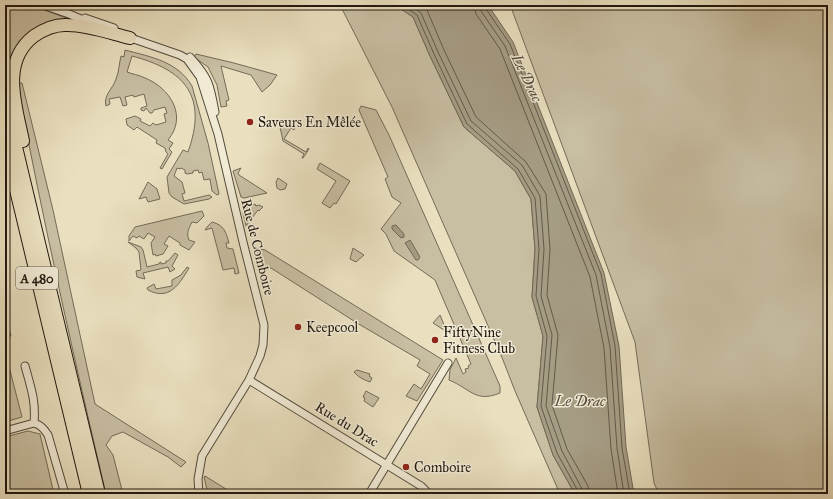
<svg xmlns="http://www.w3.org/2000/svg" width="833" height="499" font-family="'IM FELL Great Primer',serif">
<style>
.green{fill:#c8bea2;stroke:#746b58}
.water{fill:#a59c84;stroke:#706755}
.lines{fill:none;stroke-linecap:round;stroke-linejoin:round}
.shore{stroke:#625a4a;stroke-width:1}
.minor-casing{stroke:#524a3b;stroke-width:9}
.motorway-casing{stroke:#20180f;stroke-width:14}
.minor{stroke:#f1ebd6;stroke-width:7}
.motorway{stroke:#eae0c0;stroke-width:12}
.poi-dot{fill:#8f2418;stroke:#f1ebd6;stroke-width:1.5}
.labels{text-anchor:middle;stroke-width:3;stroke-linejoin:round;paint-order:stroke}
.shield{fill:#f1ebd6;stroke:#5f574b;stroke-width:1}
.shield-label{font-size:13px;font-weight:bold;fill:#20180f}
.poi-label{font-size:14px;fill:#20180f;stroke:#f1ebd6;text-anchor:start}
.street-label{font-size:14px;fill:#20180f;stroke:#f1ebd6}
.water-label{font-size:15px;font-style:italic;fill:#554d3e;stroke:#f1ebd6}
</style>
<rect width="100%" height="100%" fill="#eae0c0"/>
<filter id="stains"><feTurbulence type="fractalNoise" baseFrequency=".005" numOctaves="4"/><feColorMatrix values="0 0 0 0 .2 0 0 0 0 .09 0 0 0 0 .02 0 0 0 .5 -.17"/></filter>
<radialGradient id="worn" r=".72"><stop offset=".6" stop-color="#630" stop-opacity="0"/><stop offset="1" stop-color="#630" stop-opacity=".3"/></radialGradient>
<path class="green" d="M5 5H31L66 18 68 20 39 28 9 77H7L5 69Z
M340 5H395L413 17 430 56 464 127 515 171 531 199 535 249 532 297 543 336 537 407 553 455 575 494H560L515 391 503 360 392 107Z
M509 5H828V494H659L654 483 635 342 512 10Z
M125 50C151 57 177 61 192 86L208 143 219 194 217 195 212 191 210 179 204 180 202 172 199 173 198 170 193 171V173L187 174 185 173V170L181 168 180 169 177 168 174 176 182 182 185 193 182 194 184 201 209 195 212 197 209 199 184 204 172 197 169 193 167 177 183 150 188 152C208 96 185 70 132 56L127 72C132 74 139 75 145 78 170 88 188 116 168 140L173 143 169 149 172 152 162 169 160 168 168 154 166 152 165 148 156 143 157 140 137 127 134 130 127 125 126 119 135 116 141 119 140 121 150 126 153 123 156 125 166 122 164 114 167 113 165 107 154 110 152 113H150L146 108 144 111 141 110V108L147 106 144 94 134 97 133 95 125 97 127 105 123 106 120 97 109 99 110 104 106 106C103 95 113 89 116 79 119 72 119 64 121 56L124 57Z
M196 54 234 63 277 75 270 85 262 92 251 75 221 66 229 100 226 101 227 106 221 107 217 85 208 67 194 57Z
M17 83H22L53 210 95 404 186 462 181 467 168 457 123 432 112 436 106 445 113 455 123 494H106C74 358 43 221 17 83Z
M361 106 376 110 389 135 500 386V393C475 403 471 389 449 380L450 370 456 358 463 374 466 372 465 369 469 368 468 366 471 364 435 280 394 251 386 234 381 229 401 203 392 197 385 179 388 177 359 110Z
M289 124 295 128 294 130 291 128 284 139 306 152 308 148 309 149 303 158H302L304 154 283 141 280 127Z
M320 163 350 181 336 204 334 203 330 208 322 203 336 181 317 169Z
M241 168 238 173 239 175 267 193 244 198 241 197 233 171Z
M278 178 287 184 285 189 280 190 277 188 276 182Z
M148 182 157 189 160 199 148 202 146 197 139 199Z
M255 204 256 206 259 205 263 207 259 211 258 210 246 226 243 213 247 207Z
M202 211 204 216 197 223 192 222C189 228 186 233 189 240L195 242 189 250 180 245V243L169 236 164 244 168 246 163 254 156 256 155 254 153 255 151 243 155 237 148 233 144 239 139 236 137 238 133 236 129 241V236L135 227Z
M212 222C224 225 226 232 229 243H226L227 248 233 249 239 273 235 274 234 268 223 270 212 228 205 230 207 227Z
M128 242 141 247 143 250 147 267 159 264V263L161 262V264L166 263V261H168L175 253 178 255 172 266 175 269 170 272 168 267 143 273 145 279 137 277 136 271 141 270 139 252 136 248Z
M256 248 265 250 443 360 417 401 406 396 414 384 421 389 430 374 417 366 420 360 357 323 271 268 262 269Z
M353 248 364 255 356 262 350 259Z
M187 267 189 268C179 285 169 301 148 290L147 288 154 284 156 289 172 286V280L181 275Z
M5 313 11 336 5 338Z
M440 315 447 332 433 323Z
M5 351 22 417 5 422Z
M357 370 370 374 369 376 372 378 370 382C364 380 358 377 354 372Z
M366 391 379 398 373 407 364 401 365 398 363 397Z
M28 431 40 434 54 494H5V437Z
M205 476 234 494H219L213 491 210 494H208L204 477Z"/>
<path class="water" d="M395 5H488L513 42 604 273 619 346 626 447 634 494H575L553 455 537 407 543 336 532 297 535 249 531 199 515 171 464 127 430 56 413 17Z
M396 225 404 234V237L401 238 392 229V226Z
M410 240 420 257 418 260H416L405 243Z"/>
<g class="lines">
<path class="shore" d="M402 5 417 15 434 54 467 124 518 169 535 198 539 249 536 296 547 336 541 406 557 453 578 491V494
M411 5 421 13 438 52 471 121 522 165 540 196 544 249 541 296 552 335 546 406 562 451 582 489 583 494
M422 5 427 10 444 50 476 117 526 162 546 194 550 249 547 295 558 335 552 405 567 449 588 486 589 494
M474 5 476 14 500 49 590 277 604 348 611 449 618 494
M480 5 481 11 505 46 596 275 610 347 617 448 624 494
M485 5 486 9 510 44 601 274 615 346 622 448 630 494"/>
<g class="minor-casing">
<path id="minor" d="M43 5 66 13
M62 11 90 23
M85 18 114 28
M128 37 180 55 187 59 200 77 218 134 243 242 264 325 263 345 260 356 249 380 202 456 198 479 199 494
M190 57C209 78 210 84 215 112
M25 366C31 388 36 401 34 423
M249 380 421 486 429 494
M34 423C41 425 44 429 48 435L65 494
M5 431 34 423
M369 494 448 363"/>
</g>
<g class="motorway-casing">
<path id="motorway" d="M5 101 99 494
M23 141C16 106 0 62 34 36 44 29 55 24 68 25 88 25 110 33 130 38
M5 144 89 494"/>
</g>
<use href="#minor" class="minor"/>
<use href="#motorway" class="motorway"/>
</g>
<g class="poi-dot">
<circle cx="250" cy="122" r="4"/>
<circle cx="298" cy="327" r="4"/>
<circle cx="435" cy="340" r="4"/>
<circle cx="406" cy="467" r="4"/>
</g>
<g class="labels">
<rect class="shield" x="16" y="267" width="42" height="22" rx="3"/>
<g class="shield-label">
<text x="37" y="283">A 480</text>
</g>
<g class="poi-label">
<text x="258" y="127">Saveurs En Mêlée</text>
<text x="306" y="332">Keepcool</text>
<text x="443" y="337">FiftyNine<tspan x="443" dy="16">Fitness Club</tspan></text>
<text x="414" y="472">Comboire</text>
</g>
<g class="street-label">
<text transform="translate(258 247) rotate(76)" y="5">Rue de Comboire</text>
<text transform="translate(347 424) rotate(32)" y="5">Rue du Drac</text>
</g>
<g class="water-label">
<text transform="translate(527 78) rotate(64)" y="5">Le Drac</text>
<text x="580" y="406">Le Drac</text>
</g>
</g>
<rect width="833" height="499" fill="none" stroke="#eae0c0" stroke-width="20"/>
<rect x="6" y="6" width="821" height="487" fill="none" stroke="#20180f" stroke-width="2"/>
<rect x="10" y="10" width="813" height="479" fill="none" stroke="#20180f"/>
<rect width="100%" height="100%" filter="url(#stains)"/>
<rect width="100%" height="100%" fill="url(#worn)"/>
</svg>
